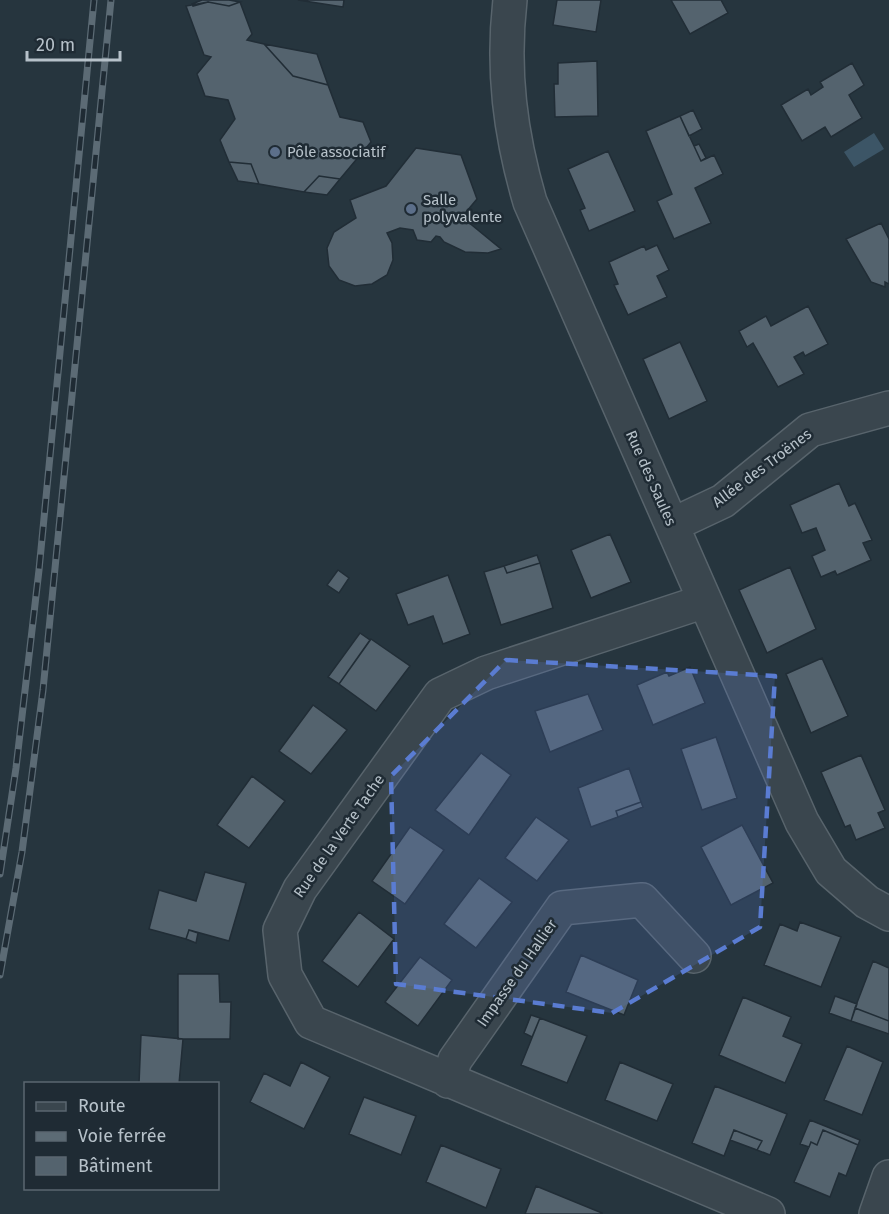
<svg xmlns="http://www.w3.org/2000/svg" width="889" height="1214" font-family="'Fira Sans',sans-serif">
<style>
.water{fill:#3c5566}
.building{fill:#54636e;stroke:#212d36;stroke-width:1.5}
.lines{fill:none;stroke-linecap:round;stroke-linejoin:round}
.street-casing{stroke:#58646c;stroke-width:36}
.street{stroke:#3a464e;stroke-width:33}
.rail-casing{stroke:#5c6b75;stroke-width:7}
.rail{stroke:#1f2b34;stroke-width:4.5;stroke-dasharray:14;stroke-linecap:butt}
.marked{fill:#5a7cd2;fill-opacity:0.2;stroke:#5a7cd2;stroke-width:4.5;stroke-dasharray:12 8;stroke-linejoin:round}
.service-dot{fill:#5c6f8a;stroke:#1f2b34;stroke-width:2}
.labels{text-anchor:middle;stroke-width:5;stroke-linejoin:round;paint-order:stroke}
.poi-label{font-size:15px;fill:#b6c1c9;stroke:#1f2b34;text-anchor:start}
.street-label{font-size:15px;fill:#b6c1c9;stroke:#1f2b34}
</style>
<rect width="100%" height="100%" fill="#26353e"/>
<path class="water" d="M874 133 884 149 854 167 844 152Z"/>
<path class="building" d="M202 0H229L240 2 229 6 208 2 193 6 192 4Z
M298 0H344L343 7Z
M557 0H601L596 32 553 25Z
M671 0H721L728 13 690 34Z
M208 2 229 6 240 2 252 34 247 40 264 44 293 76 328 85 340 117 363 122 371 142 340 179 319 176 304 192 259 184 251 164 229 162 220 140 235 119 228 100 205 96 197 74 211 57 204 55 186 6Z
M264 44 317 54 328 85 293 76Z
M597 61 598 116 555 117 554 84H558V63Z
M852 63 864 85 849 95 862 118 831 137 825 127 802 141 781 105 808 89 811 95 823 87 820 82Z
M693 110 702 129 689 136 680 116Z
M680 116 701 161 714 155 723 174 695 188 711 223 674 239 657 201 672 194 646 131Z
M699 144 706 158 701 161 694 146Z
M416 148 461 155 477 199 462 217 501 249 488 253 465 252 444 242 440 237 436 236 431 242 417 240 413 230 400 228 387 233 392 243 393 260 387 275 372 284 355 286 339 280 329 266 327 248 334 232 356 218 350 200 386 186Z
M608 151 635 211 589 231 580 210 585 208 568 169Z
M229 162 251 164 259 184 238 181Z
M319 176 340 179 327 195 304 192Z
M881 223 889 239V284L885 282V287L871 282 846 239Z
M657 245 669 270 657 276 667 297 628 315 614 285 618 284 609 262 644 246 646 250Z
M808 306 828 344 805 356 803 352 794 357 804 374 778 387 753 343 747 347 739 331 766 316 771 326Z
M680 342 707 401 669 419 643 359Z
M839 483 849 506 855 503 872 540 863 543 871 560 837 575 835 571 821 577 812 556 825 550 816 528 802 533 790 505Z
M610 534 631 582 591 598 571 550Z
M537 555 540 563 507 573 504 566Z
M540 563 553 608 501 625 484 572 504 566 507 573Z
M790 567 816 629 767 653 739 590Z
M338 570 349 578 339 593 327 585Z
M448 575 470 634 443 644 433 616 408 625 396 594Z
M360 633 370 640 339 684 328 677Z
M371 639 410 666 376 711 339 684Z
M822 658 848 716 811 733 786 674Z
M690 667 705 703 653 725 637 685 667 672 669 676Z
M588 694 603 730 550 752 535 711Z
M313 705 347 730 311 774 279 751Z
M716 737 737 798 702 810 681 749Z
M481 753 511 775 469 835 435 810Z
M861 755 885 810 878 813 885 828 856 840 850 825 845 827 821 772Z
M629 768 641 802 616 811 618 817 591 827 578 788Z
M252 776 285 801 249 848 217 825Z
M641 802 643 807 618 817 616 811Z
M536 817 569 840 537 881 505 858Z
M742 825 773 883 731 905 701 847Z
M410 827 444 850 405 904 372 881Z
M205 872 246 883 229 941 189 930 186 939 149 929 159 890 196 901Z
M479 878 512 902 476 948 444 924Z
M359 912 394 939 358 987 322 961Z
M800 922 841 937 821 987 764 965 780 924 797 931Z
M189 930 198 933 196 943 186 939Z
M581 955 638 980 624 1015 566 992Z
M420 957 452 980 418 1026 385 1002Z
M873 961 889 968V1021L855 1008Z
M178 974H219L220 1002H231L230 1039H178Z
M835 996 857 1004 851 1021 829 1013Z
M743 997 791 1017 783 1036 802 1044 785 1083 719 1055Z
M855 1008 889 1021V1034L851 1021Z
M531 1015 540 1018 532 1037 524 1033Z
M540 1018 587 1036 567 1083 521 1065Z
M141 1035 183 1039 179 1084H139Z
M847 1046 883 1062 862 1115 824 1100Z
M301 1062 330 1077 304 1129 250 1102 264 1073 290 1086Z
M620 1062 673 1084 657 1121 605 1100Z
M715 1086 787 1114 770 1155 757 1150 762 1141 734 1130 724 1156 692 1143Z
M364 1097 416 1116 401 1155 349 1134Z
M810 1120 860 1140 858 1145 823 1130 817 1145 811 1142 809 1147 800 1144Z
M734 1130 762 1141 757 1150 730 1140Z
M823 1130 858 1145 846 1176 839 1173 830 1197 794 1182 811 1142 817 1145Z
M441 1145 501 1169 486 1208 426 1182Z
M536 1186 602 1213V1214H525Z"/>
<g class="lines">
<g class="street-casing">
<path id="street" d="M510 0C502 70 510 134 530 202L802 822 831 871 867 902 889 914
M672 525 723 501 810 430 889 408
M705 601 486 673 440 695 300 889 280 930 285 975 311 1022 768 1214
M448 1081 455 1060 562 908 642 900 694 956
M876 1214 889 1177"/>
</g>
<use href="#street" class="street"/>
<g class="rail-casing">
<path id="rail" d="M0 874 16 768 39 570 94 0
M0 975 22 852 43 690 111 0"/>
</g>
<use href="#rail" class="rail"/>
</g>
<path class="marked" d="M506 660 775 676 760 927 612 1013 396 984 391 776Z"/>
<g class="service-dot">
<circle cx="275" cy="152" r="6"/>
<circle cx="411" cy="209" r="6"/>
</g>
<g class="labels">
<g class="poi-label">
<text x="287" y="157">Pôle associatif</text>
<text x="423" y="205">Salle<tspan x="423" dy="17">polyvalente</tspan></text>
</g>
<g class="street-label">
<text transform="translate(762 468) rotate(-37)" y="5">Allée des Troënes</text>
<text transform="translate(651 478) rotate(66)" y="5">Rue des Saules</text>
<text transform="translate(339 836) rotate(-55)" y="5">Rue de la Verte Tache</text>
<text transform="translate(517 973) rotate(-55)" y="5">Impasse du Hallier</text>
</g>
</g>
<rect x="24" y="1082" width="195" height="108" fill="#1f2b34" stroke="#5b6770" stroke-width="1.5"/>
<rect x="36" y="1102" width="30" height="9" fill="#3a464e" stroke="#5b6770" stroke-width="1.5"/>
<text x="78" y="1112" font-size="18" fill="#b6c1c9">Route</text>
<rect x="36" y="1132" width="30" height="9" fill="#5c6b75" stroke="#5b6770" stroke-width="1.5"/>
<text x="78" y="1142" font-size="18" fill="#b6c1c9">Voie ferrée</text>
<rect x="36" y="1157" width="30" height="18" fill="#54636e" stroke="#5b6770" stroke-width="1.5"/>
<text x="78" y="1172" font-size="18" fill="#b6c1c9">Bâtiment</text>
<path d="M27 51v9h93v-9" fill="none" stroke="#b6c1c9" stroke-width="3"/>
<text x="36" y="51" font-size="18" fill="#b6c1c9" stroke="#1f2b34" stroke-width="4.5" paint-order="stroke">20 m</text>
</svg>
